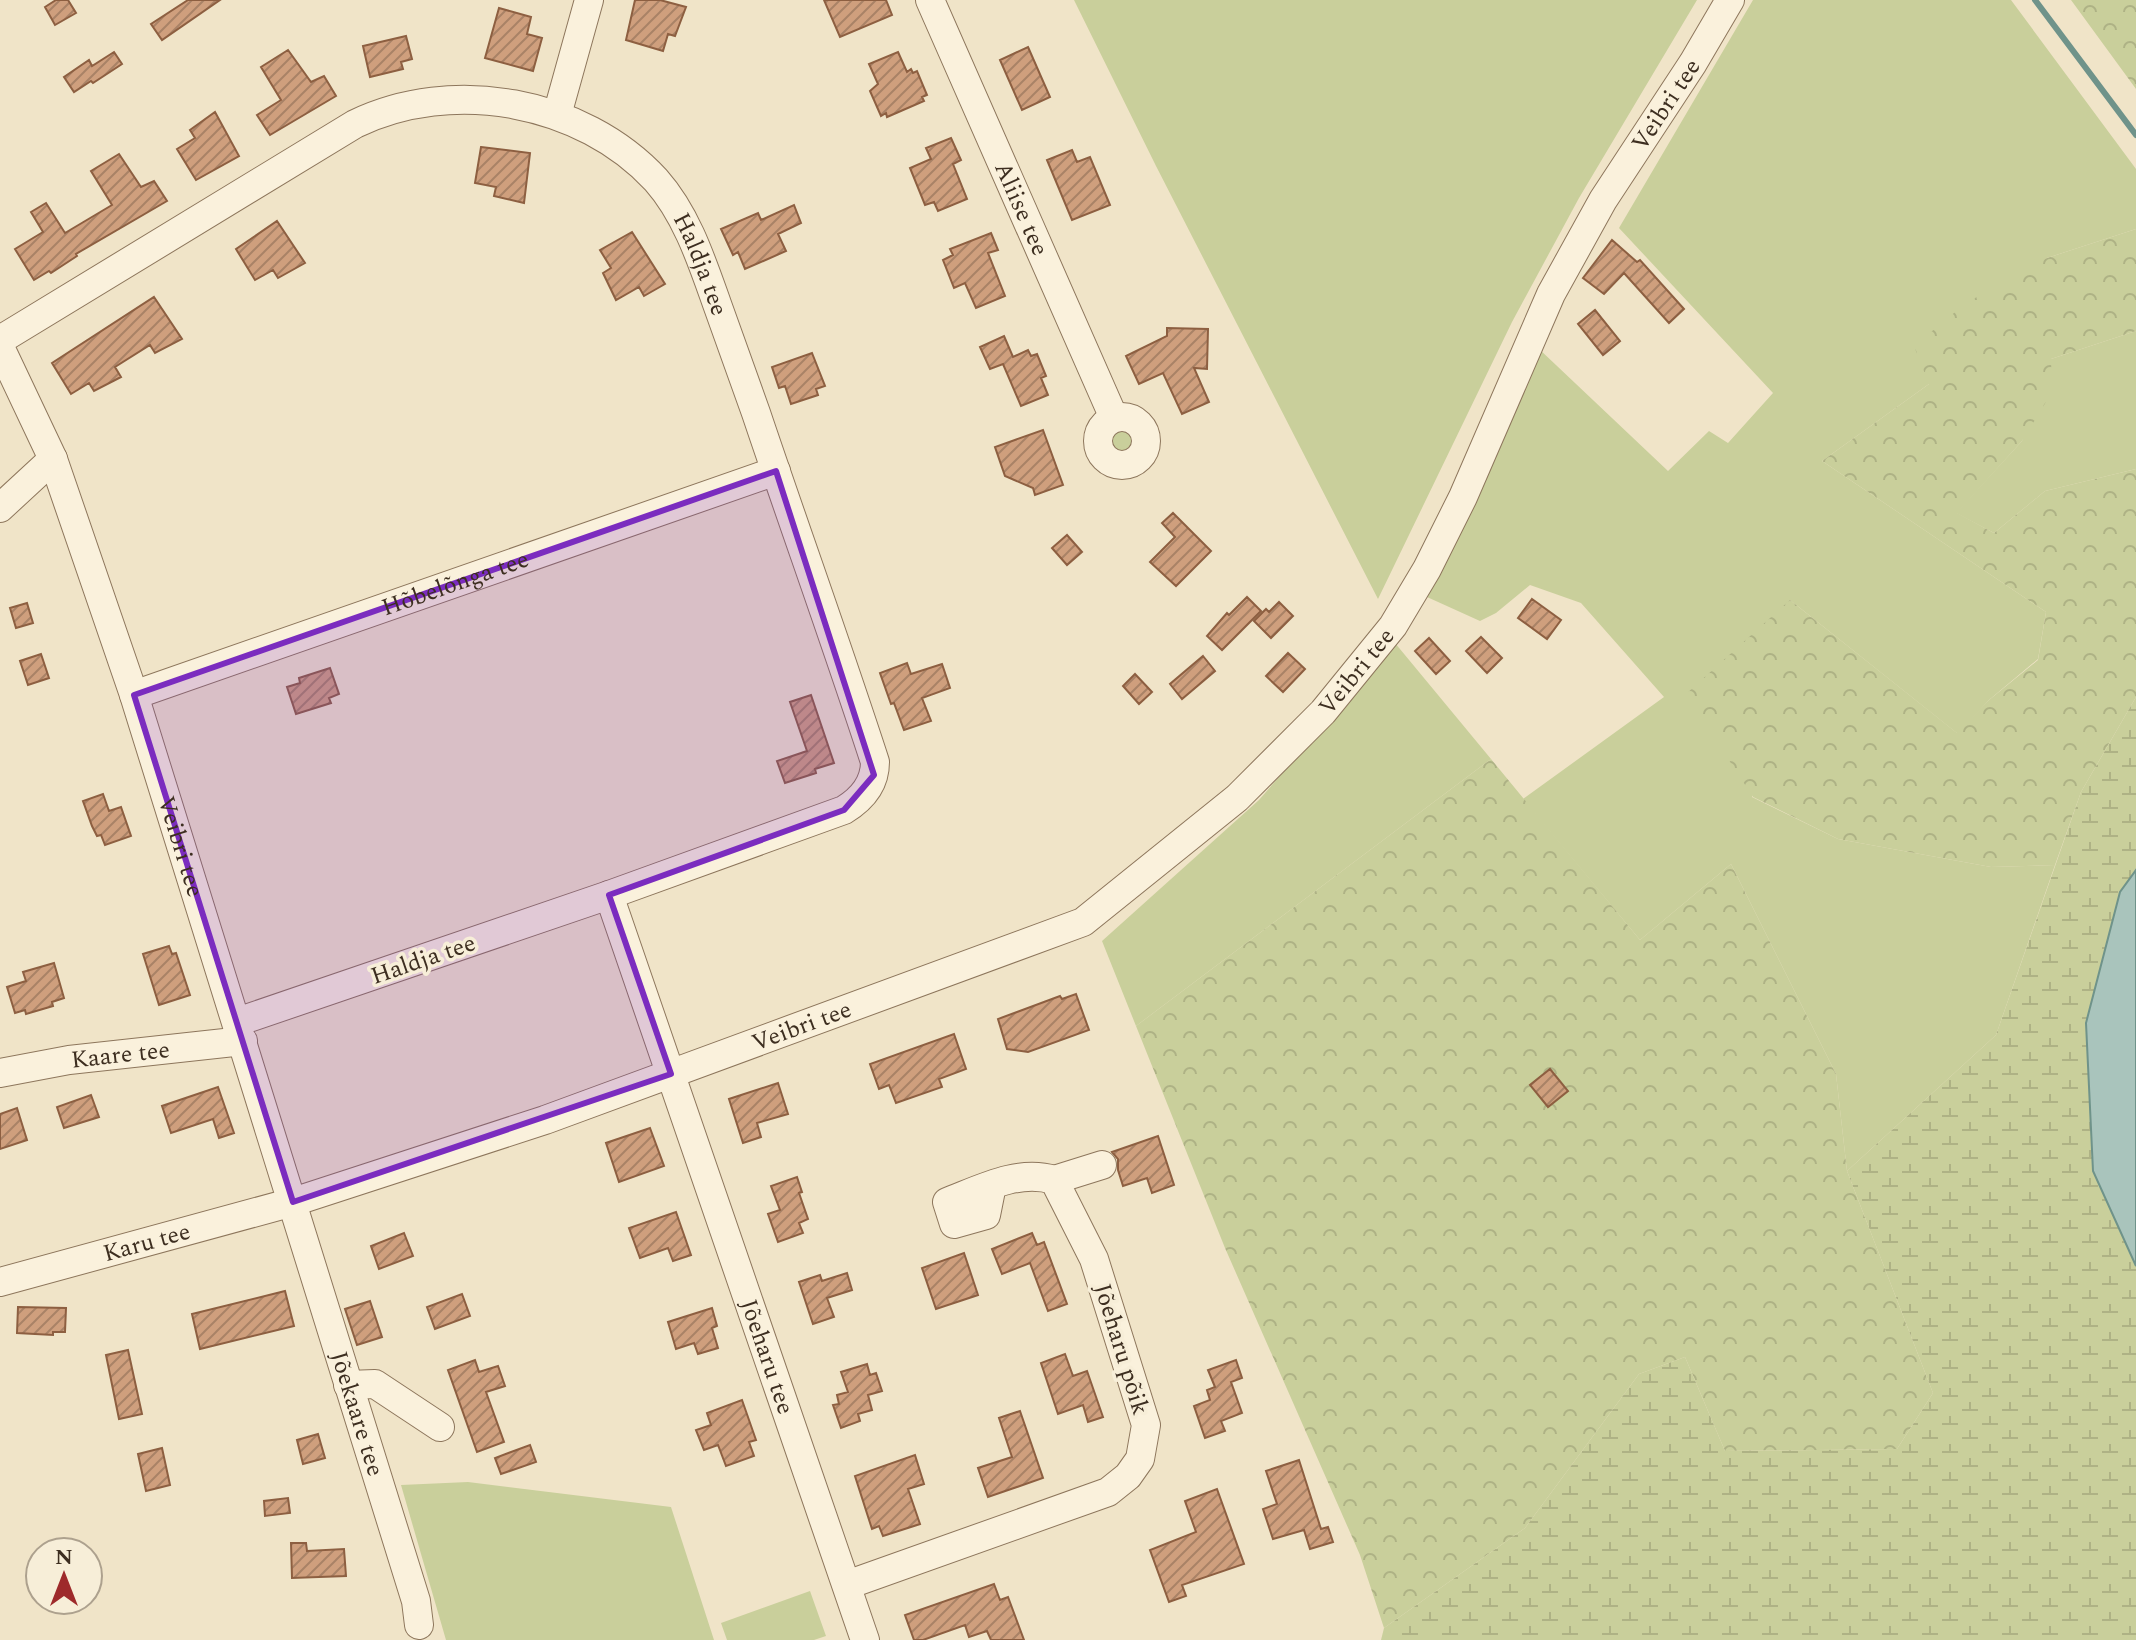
<svg xmlns="http://www.w3.org/2000/svg" width="2136" height="1640" font-family="Spectral,serif">
<style>
.green{fill:#c9cf9b}
.forest{fill:url(#forest-crowns)}
.wetland{fill:url(#wetland-marsh)}
.water{fill:#a9c4bc;stroke:#6f938a;stroke-width:2}
.lines{fill:none;stroke-linecap:round;stroke-linejoin:round}
.stream{stroke:#6f938a;stroke-width:6}
.building{fill:url(#building-hatch);stroke:#8d5f41;stroke-width:2}
.minor-casing{stroke:#8d765c;stroke-width:30}
.minor{stroke:#faf1dc;stroke-width:28}
.marked{fill:#7b2cbf;fill-opacity:0.2;stroke:#7b2cbf;stroke-width:6;stroke-linejoin:round}
.labels{text-anchor:middle;stroke-width:7;stroke-linejoin:round;paint-order:stroke}
.street-label{font-size:24px;fill:#3d2e20;stroke:#f7eed8}
</style>
<defs>
<pattern id="forest-crowns" width="20" height="18" patternUnits="userSpaceOnUse" patternTransform="scale(2)"><rect width="20" height="18" fill="#c9cf9b"/><path d="M2 6a3 3 0 1 1 6 0M12 15a3 3 0 1 1 6 0" fill="none" stroke="#aeb285"/></pattern>
<pattern id="wetland-marsh" width="20" height="14" patternUnits="userSpaceOnUse" patternTransform="scale(2)"><rect width="20" height="14" fill="#c9cf9b"/><path d="M1 5h8M5 5V1M11 12h8M15 12V8" fill="none" stroke="#aeb285"/></pattern>
<pattern id="building-hatch" width="6" height="6" patternUnits="userSpaceOnUse" patternTransform="scale(2)"><rect width="6" height="6" fill="#cf9f7d"/><path d="M-1 1l2-2M0 6l6-6M5 7l2-2" fill="none" stroke="#a98266"/></pattern>
</defs>
<rect width="100%" height="100%" fill="#f0e4c8"/>
<path class="green" d="M1074 0H1697L1579 198 1512 322 1378 599 1156 166Z
M1753 0H2011L2136 169V229L2047 258 1929 384 1822 461 2046 612 2038 659 1989 700 1958 734 1790 600 1752 797 1838 839 1991 867 2055 865 1996 1035 1847 1171 1836 1074 1731 864 1640 940 1523 799 1664 697 1581 603 1530 585 1496 613 1480 621 1427 597 1538 348 1668 471 1709 431 1728 443 1773 393 1619 228Z
M2136 331V469L2045 491 1994 533 1956 513 2022 441 2051 359Z
M1103 442a19 19 0 1 1 38 0a19 19 0 1 1-38 0Z
M1395 643 1491 759 1136 1026 1102 941 1259 800Z
M468 1482 671 1507 714 1640H446L401 1485Z
M810 1591 826 1636 814 1640H727L721 1623Z"/>
<path class="forest" d="M2071 0H2136V89Z
M2136 229V331L2051 359 2052 392 2022 441 1957 513 1994 533 2045 491 2136 469V697L2081 792 2055 865 1991 867 1838 839 1753 797 1686 694 1790 600 1957 733 1989 700 2038 660 2046 612 1822 461 1929 384 1914 346 1966 303 2047 258Z
M1491 759 1640 940 1731 864 1836 1074 1847 1171 1933 1393 1897 1449 1725 1451 1685 1357 1639 1374 1525 1528 1384 1628 1360 1555 1225 1248 1136 1026Z"/>
<path class="wetland" d="M2136 697V870L2120 892 2086 1023 2093 1171 2136 1266V1640H1381L1384 1628 1525 1528 1639 1374 1685 1357 1725 1451 1897 1449 1933 1393 1847 1171 1996 1035 2081 792Z"/>
<path class="water" d="M2136 870V1266L2093 1171 2086 1023 2120 892Z"/>
<g class="lines">
<path class="stream" d="M2035 0 2136 135"/>
</g>
<path class="building" d="M56 0H68L76 13 55 25 45 7Z
M188 0H220L162 40 151 24Z
M635 0H660L686 7 675 36 668 34 663 51 626 40Z
M824 0H886L892 15 840 37Z
M499 8 531 17 527 34 542 38 533 71 485 58Z
M406 36 412 59 401 62 403 69 370 77 363 46Z
M1028 47 1050 97 1022 110 1000 60Z
M288 50 311 82 324 76 336 96 270 135 257 115 281 100 261 67Z
M114 52 122 64 93 83 91 81 74 92 64 77 89 60 92 66Z
M898 52 907 72 911 69 913 73 917 71 927 95 922 97 924 101 887 117 886 113 881 116 870 91 878 84 869 64Z
M215 112 239 156 196 180 177 149 195 138 190 130Z
M951 138 961 160 953 164 967 199 938 211 934 202 925 205 910 168 931 159 926 148Z
M481 147 530 153 524 203 494 196 496 187 475 183Z
M1072 150 1077 162 1090 157 1110 205 1072 220 1047 160Z
M119 154 141 187 154 181 167 201 76 254 77 256 51 273 49 271 34 280 15 249 43 232 31 212 46 203 65 233 112 205 91 171Z
M794 205 801 223 778 234 786 251 745 269 738 252 733 255 721 229 758 213 761 220Z
M277 221 305 263 278 278 273 270 255 280 236 249Z
M632 232 665 284 644 296 639 287 616 300 603 273 611 268 600 250Z
M991 233 998 250 988 253 1005 296 976 308 965 283 954 288 943 260 953 255 950 249Z
M1612 240 1637 262 1640 260 1684 309 1669 323 1624 273 1604 294 1583 278Z
M154 297 182 339 155 353 150 345 115 367 121 377 94 391 89 383 71 394 52 363Z
M1595 310 1620 341 1603 355 1578 324Z
M1167 328 1208 329 1207 369 1194 368 1209 402 1182 414 1163 373 1139 384 1126 356 1167 336Z
M1004 336 1013 357 1028 350 1031 356 1037 354 1046 376 1041 378 1048 395 1021 406 1003 364 990 369 980 347Z
M812 353 825 386 816 389 818 395 791 404 785 386 779 388 772 367Z
M1043 430 1063 485 1035 495 1033 488 1005 476 995 447Z
M1173 513 1211 551 1176 586 1150 562 1175 537 1162 523Z
M1067 535 1082 552 1067 565 1052 548Z
M1247 597 1261 611 1222 650 1207 636 1227 613 1229 615Z
M1532 599 1561 620 1547 639 1518 618Z
M1279 602 1293 616 1271 638 1254 621 1266 609 1269 612Z
M27 603 33 623 16 628 10 608Z
M1481 637 1502 658 1487 673 1466 651Z
M1429 638 1450 661 1436 674 1415 651Z
M1288 653 1305 669 1283 692 1266 676Z
M41 654 49 678 28 685 20 661Z
M1203 656 1215 671 1182 699 1170 684Z
M907 663 911 674 942 664 950 688 922 698 931 721 904 730 894 703 891 704 880 673Z
M330 668 339 694 329 698 331 703 296 714 287 687 300 683 299 678Z
M1135 674 1152 692 1139 704 1123 686Z
M811 695 834 763 815 769 816 773 785 783 777 761 807 751 790 702Z
M103 794 109 811 121 807 131 836 105 845 101 835 97 836 92 826 83 801Z
M169 946 172 954 176 953 190 995 159 1005 143 954Z
M54 963 64 998 52 1002 53 1006 26 1014 25 1010 15 1013 7 987 26 981 23 972Z
M1076 994 1089 1030 1028 1052 1007 1049 998 1019 1060 996 1062 999Z
M954 1034 966 1069 939 1079 942 1087 896 1103 889 1085 879 1089 870 1064Z
M1550 1069 1568 1091 1548 1107 1530 1085Z
M778 1083 788 1114 757 1123 761 1137 743 1143 729 1099Z
M218 1087 234 1133 219 1138 213 1119 171 1133 162 1106Z
M91 1095 99 1117 64 1128 57 1107Z
M17 1108 27 1140 0 1149V1114Z
M650 1128 664 1166 619 1182 606 1143Z
M1158 1136 1174 1185 1152 1193 1147 1178 1123 1186 1118 1170V1159L1112 1152Z
M797 1177 802 1192 799 1193 808 1219 799 1223 803 1233 778 1242 768 1214 780 1210 771 1186Z
M676 1212 691 1255 673 1261 668 1248 640 1258 629 1228Z
M404 1233 413 1256 379 1269 371 1246Z
M1032 1233 1037 1245 1044 1242 1067 1304 1048 1311 1030 1263 1002 1274 992 1249Z
M964 1253 978 1295 936 1309 922 1268Z
M847 1273 852 1290 827 1298 834 1317 813 1324 799 1282 820 1275 822 1281Z
M285 1291 294 1326 200 1349 192 1314Z
M462 1294 470 1316 435 1329 427 1307Z
M370 1301 382 1337 357 1345 345 1309Z
M18 1307 66 1308 65 1332H53V1335L17 1333Z
M712 1308 717 1326 712 1328 718 1348 698 1354 694 1343 676 1349 668 1322Z
M128 1350 142 1414 119 1419 106 1355Z
M1065 1354 1073 1376 1087 1371 1103 1417 1088 1422 1083 1405 1058 1414 1041 1363Z
M475 1360 479 1372 498 1366 505 1386 486 1392 504 1442 477 1452 448 1370Z
M1236 1360 1242 1378 1231 1382 1242 1413 1221 1421 1225 1431 1205 1438 1194 1406 1210 1400 1207 1390 1215 1387 1208 1370Z
M867 1364 870 1375 876 1373 882 1391 868 1395 872 1410 858 1414 860 1421 841 1428 833 1405 839 1404 837 1395 848 1392 841 1372Z
M742 1400 756 1440 749 1442 754 1456 726 1466 718 1445 704 1450 696 1430 711 1425 707 1413Z
M1020 1411 1043 1478 988 1497 978 1468 1012 1457 999 1418Z
M318 1434 325 1458 303 1464 297 1440Z
M530 1445 536 1462 501 1474 495 1458Z
M162 1448 170 1485 146 1491 138 1454Z
M915 1455 924 1484 908 1489 920 1524 883 1536 879 1526 872 1529 855 1476Z
M1299 1460 1321 1529 1328 1527 1333 1542 1310 1549 1304 1530 1273 1539 1263 1509 1277 1504 1266 1471Z
M1217 1489 1244 1564 1182 1585 1186 1596 1169 1602 1150 1550 1196 1532 1185 1501Z
M288 1498 290 1513 265 1516 264 1501Z
M291 1543H306L307 1551 344 1549 346 1576 292 1578Z
M994 1584 1000 1600 1008 1597 1024 1640H991L987 1631 969 1637 965 1625 923 1640H914L905 1615Z"/>
<g class="lines">
<g class="minor-casing">
<g id="minor">
<path id="s1" d="M930 0 1114 418"/>
<path d="M557 115 589 0"/>
<path id="s2" d="M0 340 355 124C452 77 582 100 656 180 687 215 702 262 717 304 730 340 743 376 756 413 795 529 837 645 875 762 875 784 862 799 844 810L609 895 237 1022"/>
<path id="s3" d="M0 347 53 459 134 695 416 1601 419 1625"/>
<circle cx="1122" cy="441" r="24"/>
<path d="M0 508 53 459"/>
<path id="s4" d="M134 695 776 471"/>
<path id="s5" d="M609 895 865 1640"/>
<path id="s6" d="M0 1073 69 1060 243 1041"/>
<path d="M1054 1180 1102 1165"/>
<path id="s7" d="M0 1282 293 1202 545 1120 1083 922 1237 798 1323 712 1393 626 1427 569 1463 497 1551 294 1603 200 1693 63 1730 0"/>
<path d="M348 1385 375 1384 440 1427"/>
<path d="M847 1585 1108 1492 1128 1476 1140 1459 1146 1425 1094 1259 1054 1180C1018 1169 981 1189 947 1202L954 1224 986 1215 992 1185"/>
</g>
</g>
<use href="#minor" class="minor"/>
</g>
<path class="marked" d="M776 471 874 775 844 810 609 895 671 1074 293 1202 134 695Z"/>
<g class="labels">
<g class="street-label">
<text dy="8" stroke="none"><textPath href="#s7" startOffset="2162">Veibri tee</textPath></text>
<text dy="8" stroke="none"><textPath href="#s1" startOffset="228">Aliise tee</textPath></text>
<text dy="8" stroke="none"><textPath href="#s2" startOffset="838">Haldja tee</textPath></text>
<text dy="8" stroke="none"><textPath href="#s4" startOffset="340">Hõbelõnga tee</textPath></text>
<text dy="8" stroke="none"><textPath href="#s7" startOffset="1514">Veibri tee</textPath></text>
<text dy="8" stroke="none"><textPath href="#s3" startOffset="532">Veibri tee</textPath></text>
<text transform="translate(423 959) rotate(-19)" y="8">Haldja tee</text>
<text dy="8" stroke="none"><textPath href="#s7" startOffset="842">Veibri tee</textPath></text>
<text dy="8" stroke="none"><textPath href="#s6" startOffset="122">Kaare tee</textPath></text>
<text dy="8" stroke="none"><textPath href="#s7" startOffset="152">Karu tee</textPath></text>
<text transform="translate(1122 1349) rotate(73)" y="8">Jõeharu põik</text>
<text dy="8" stroke="none"><textPath href="#s5" startOffset="488">Jõeharu tee</textPath></text>
<text dy="8" stroke="none"><textPath href="#s3" startOffset="1126">Jõekaare tee</textPath></text>
</g>
</g>
<g transform="translate(64 1576)"><circle r="38" fill="#f7eed8" stroke="#ada18e" stroke-width="2"/>
<path d="M0-6L14 30L0 20L-14 30Z" fill="#9e2a2b"/>
<text y="-12" font-size="22" font-weight="bold" text-anchor="middle" fill="#3d2e20">N</text>
</g>
</svg>
